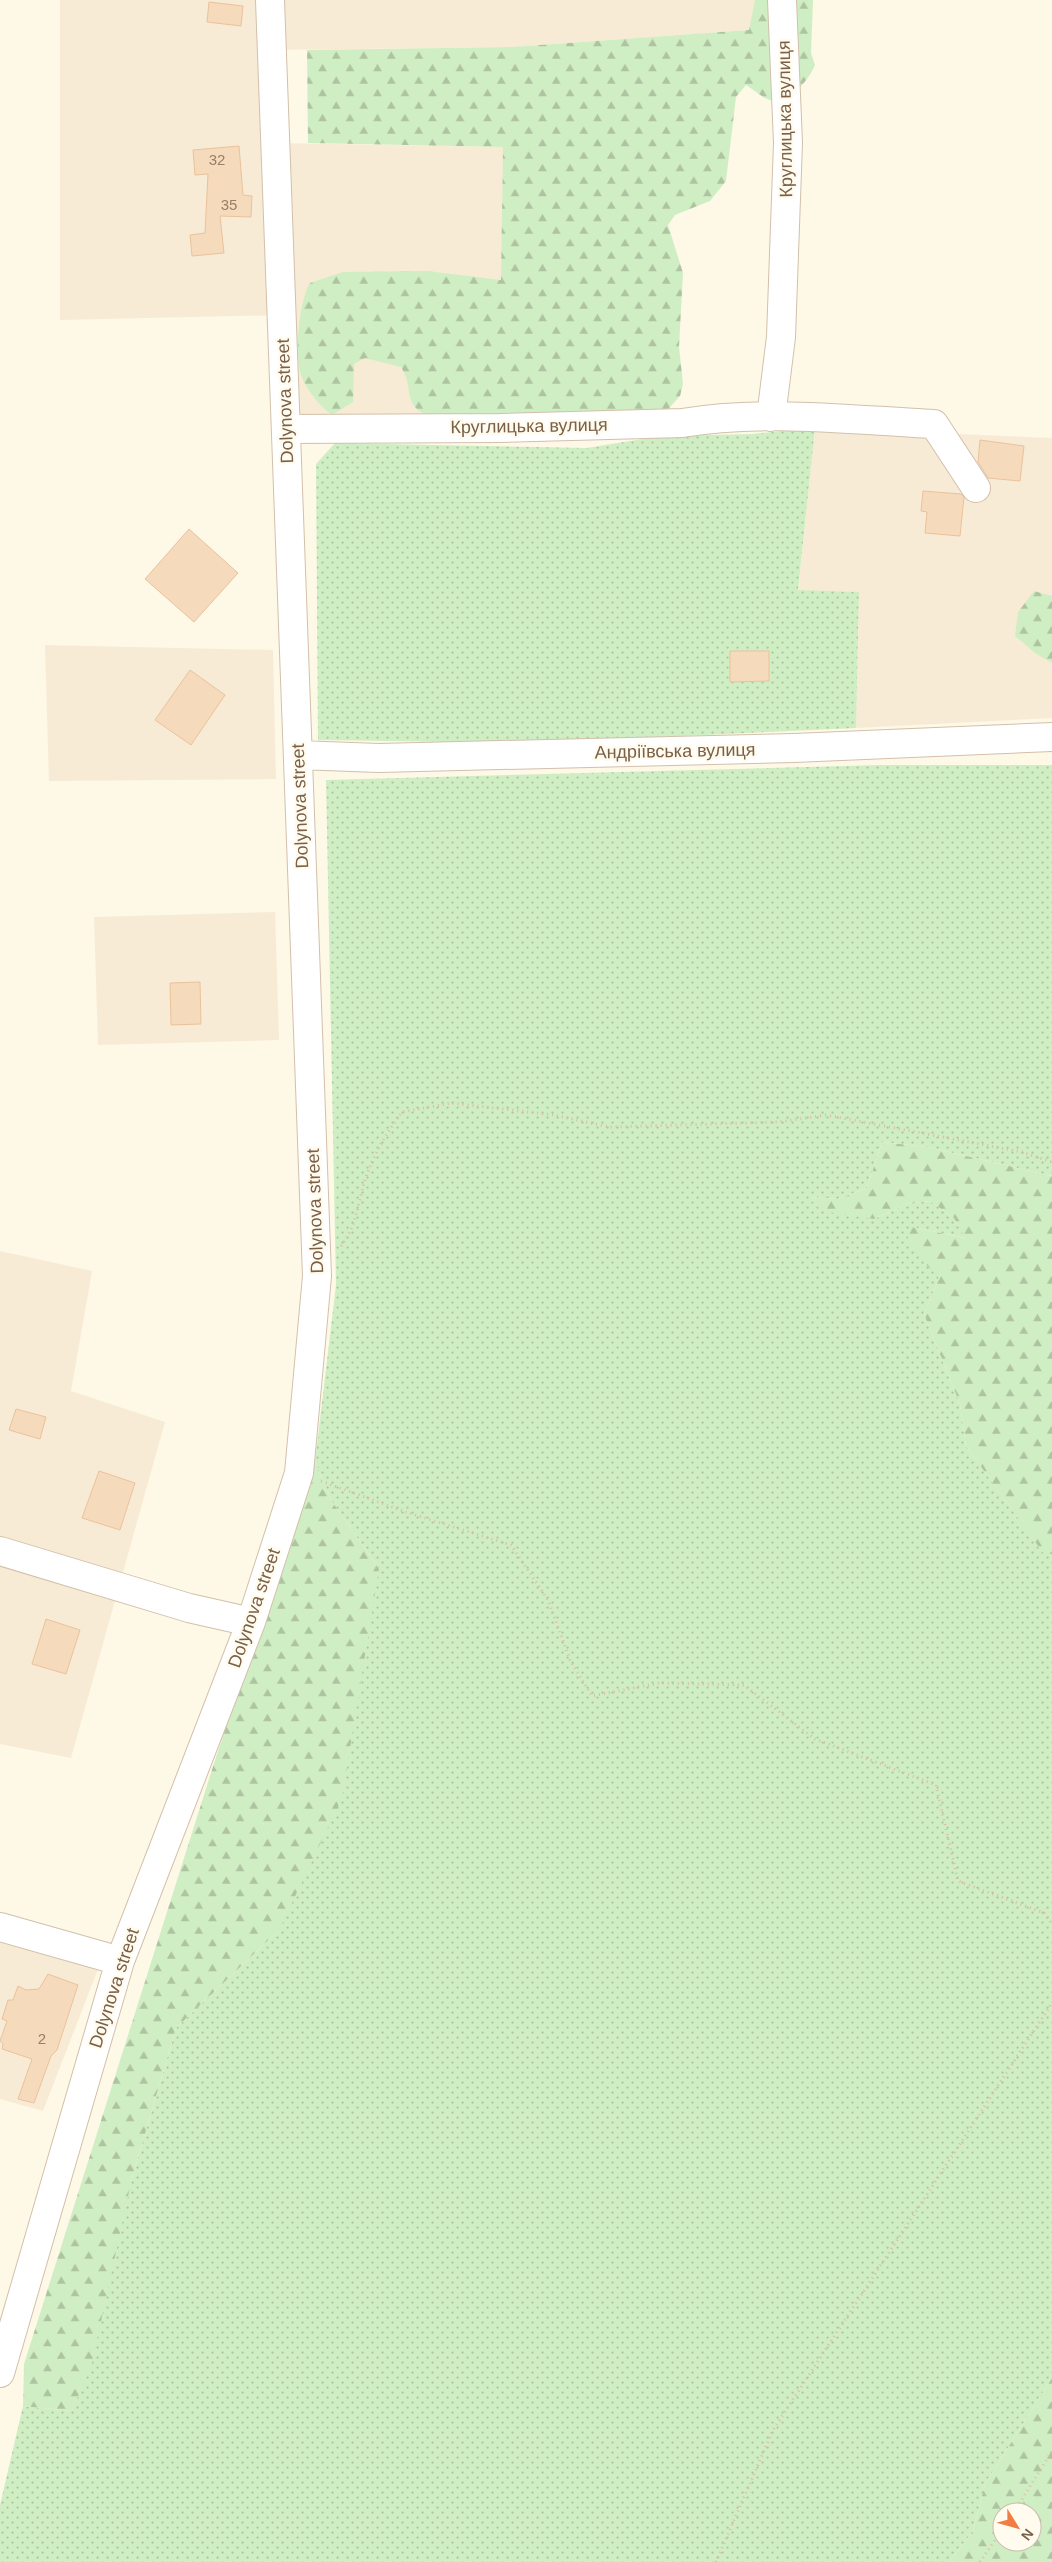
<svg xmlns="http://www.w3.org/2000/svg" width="1052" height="2562" font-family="Helvetica,sans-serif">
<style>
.residential{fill:#f7ebd5}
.grass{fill:url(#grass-dots)}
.forest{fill:url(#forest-firs);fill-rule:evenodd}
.building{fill:#f6dabc;stroke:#eac29b}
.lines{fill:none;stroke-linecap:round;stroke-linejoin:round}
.minor-casing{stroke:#d2c0ab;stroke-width:30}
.path{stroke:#dcbd9e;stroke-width:3;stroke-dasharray:1 4;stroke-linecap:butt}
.minor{stroke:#fff;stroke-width:28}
.labels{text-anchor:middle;stroke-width:5;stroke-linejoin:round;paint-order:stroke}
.number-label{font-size:15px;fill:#9a7e65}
.street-label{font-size:18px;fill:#7b6048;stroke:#fffbef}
</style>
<defs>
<pattern id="grass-dots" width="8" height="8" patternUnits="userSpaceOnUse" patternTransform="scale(1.25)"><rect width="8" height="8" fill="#d0eec4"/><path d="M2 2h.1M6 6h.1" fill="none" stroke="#aec4a1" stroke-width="1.8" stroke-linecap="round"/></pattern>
<pattern id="forest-firs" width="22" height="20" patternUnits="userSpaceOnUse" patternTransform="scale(1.25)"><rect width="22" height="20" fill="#d0eec4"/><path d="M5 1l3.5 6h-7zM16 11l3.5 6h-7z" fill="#aec4a1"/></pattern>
</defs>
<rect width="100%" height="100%" fill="#fef8e7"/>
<path class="residential" d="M60 0H755L750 30 512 47 272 50 276 143 503 147 500 428 286 429 282 315 60 320Z
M815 428 1052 438V718L856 728 859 592 798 591Z
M45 645 273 650 276 779 49 781Z
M275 912 279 1040 98 1045 94 917Z
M0 1251 92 1271 71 1391 165 1422 71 1758 0 1744Z
M0 1928 100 1964 43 2111 0 2099Z"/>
<path class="grass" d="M815 428 798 590 859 592 856 728 532 743 318 740 316 464 335 443 587 448 661 436 752 434Z
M880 765H1052V1176L927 1147 882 1142 867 1188 838 1199 809 1197 874 1219 907 1204 930 1201 954 1218 966 1238 912 1227 939 1278 924 1314 960 1404 966 1446 1044 1553 1052 1554V2378L985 2484 973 2531 949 2562H0V2505L23 2406 72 2411 132 2178 176 2028 279 1930 379 1569 331 1500 315 1461 336 1285 326 780Z"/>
<path class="forest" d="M755 0H813L811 53 815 65C808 81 788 107 767 99 760 96 753 89 746 85L736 97 726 181 710 201 675 215 668 225 683 273 679 347 683 384 680 396 663 415 429 416C401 405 415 389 401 367L365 358 354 364 353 402 332 415C321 407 309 393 303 380 293 361 299 300 310 283L343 272 427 271 501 280 503 147 308 143 307 50 512 47 749 30Z
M1034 591 1052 596V663L1035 653 1015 636 1018 612Z
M882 1142 927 1147 1052 1176V1554H1044L966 1446 960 1404 924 1314 939 1278 906 1243 912 1227 965 1238 954 1218 930 1201 907 1204 874 1219 822 1211 808 1197 838 1199 867 1188Z
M315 1461 331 1500 379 1569 342 1798 279 1930 176 2028 132 2178 92 2363 72 2411 23 2406 24 2364 216 1757Z
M1052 2378V2562H949L973 2531 985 2484ZM1002 2512H1032V2542H1002Z"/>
<path class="building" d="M209 2 243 6 241 26 207 22Z
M239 146 243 195 252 196 251 217 220 216 224 253 192 256 190 235 205 233 208 174 195 175 193 150Z
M980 440 1024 446 1020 481 988 478 978 462Z
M923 491 961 494 964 497 960 536 925 533 927 512 921 511Z
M189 529 238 573 194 622 145 579Z
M730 651H769V681L730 682Z
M190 670 225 695 191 745 155 720Z
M200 982 201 1024 171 1025 170 983Z
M16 1409 46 1417 40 1439 9 1430Z
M99 1471 135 1483 120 1530 82 1518Z
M46 1619 80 1630 66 1674 32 1664Z
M48 1974 78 1985 57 2050 51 2056 34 2103 18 2099 32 2059 2 2049 3 2044 0 2041 7 2021 2 2019 8 2000H13L18 1986 26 1990 39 1989Z"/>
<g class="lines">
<g class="minor-casing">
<path id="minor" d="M771 417 781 337 788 143 782 0
M286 429 500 428 682 423C764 409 851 420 934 424L976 488
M298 755 379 758 794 748 1052 737
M0 1551 189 1608 251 1622
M0 1927 120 1961
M0 2373 120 1961 251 1622 299 1473 317 1276 270 0"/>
</g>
<path class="path" d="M341 1246C356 1228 358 1203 365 1180 374 1154 386 1133 402 1112L452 1103 554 1115 609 1127 779 1122 826 1115 1022 1152 1052 1162
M321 1481 403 1511 511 1545 548 1600 570 1660 592 1696 659 1683 744 1685 815 1739 936 1785 958 1881 1044 1913 1052 1924
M1014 2512 1052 2451
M716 2562 773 2430 1052 2003
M980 2562 1002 2530"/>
<use href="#minor" class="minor"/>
</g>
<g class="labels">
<g class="number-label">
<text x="217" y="165">32</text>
<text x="229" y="210">35</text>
<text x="42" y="2044">2</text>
</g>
<g class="street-label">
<text transform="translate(785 119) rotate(-91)" y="6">Круглицька вулиця</text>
<text transform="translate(285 401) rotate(-92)" y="6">Dolynova street</text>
<text transform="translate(529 426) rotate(-1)" y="6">Круглицька вулиця</text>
<text transform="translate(675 751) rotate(-1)" y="6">Андріївська вулиця</text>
<text transform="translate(300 806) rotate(-92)" y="6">Dolynova street</text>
<text transform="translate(315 1211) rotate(-92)" y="6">Dolynova street</text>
<text transform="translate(254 1608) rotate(-71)" y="6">Dolynova street</text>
<text transform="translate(114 1988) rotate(-72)" y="6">Dolynova street</text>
</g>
</g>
<g transform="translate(1017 2527) rotate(127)"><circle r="24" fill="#fffbef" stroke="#cabdac"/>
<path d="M0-4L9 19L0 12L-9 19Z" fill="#f27d42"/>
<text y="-8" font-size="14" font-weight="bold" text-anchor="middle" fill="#7b6048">N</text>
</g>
</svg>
